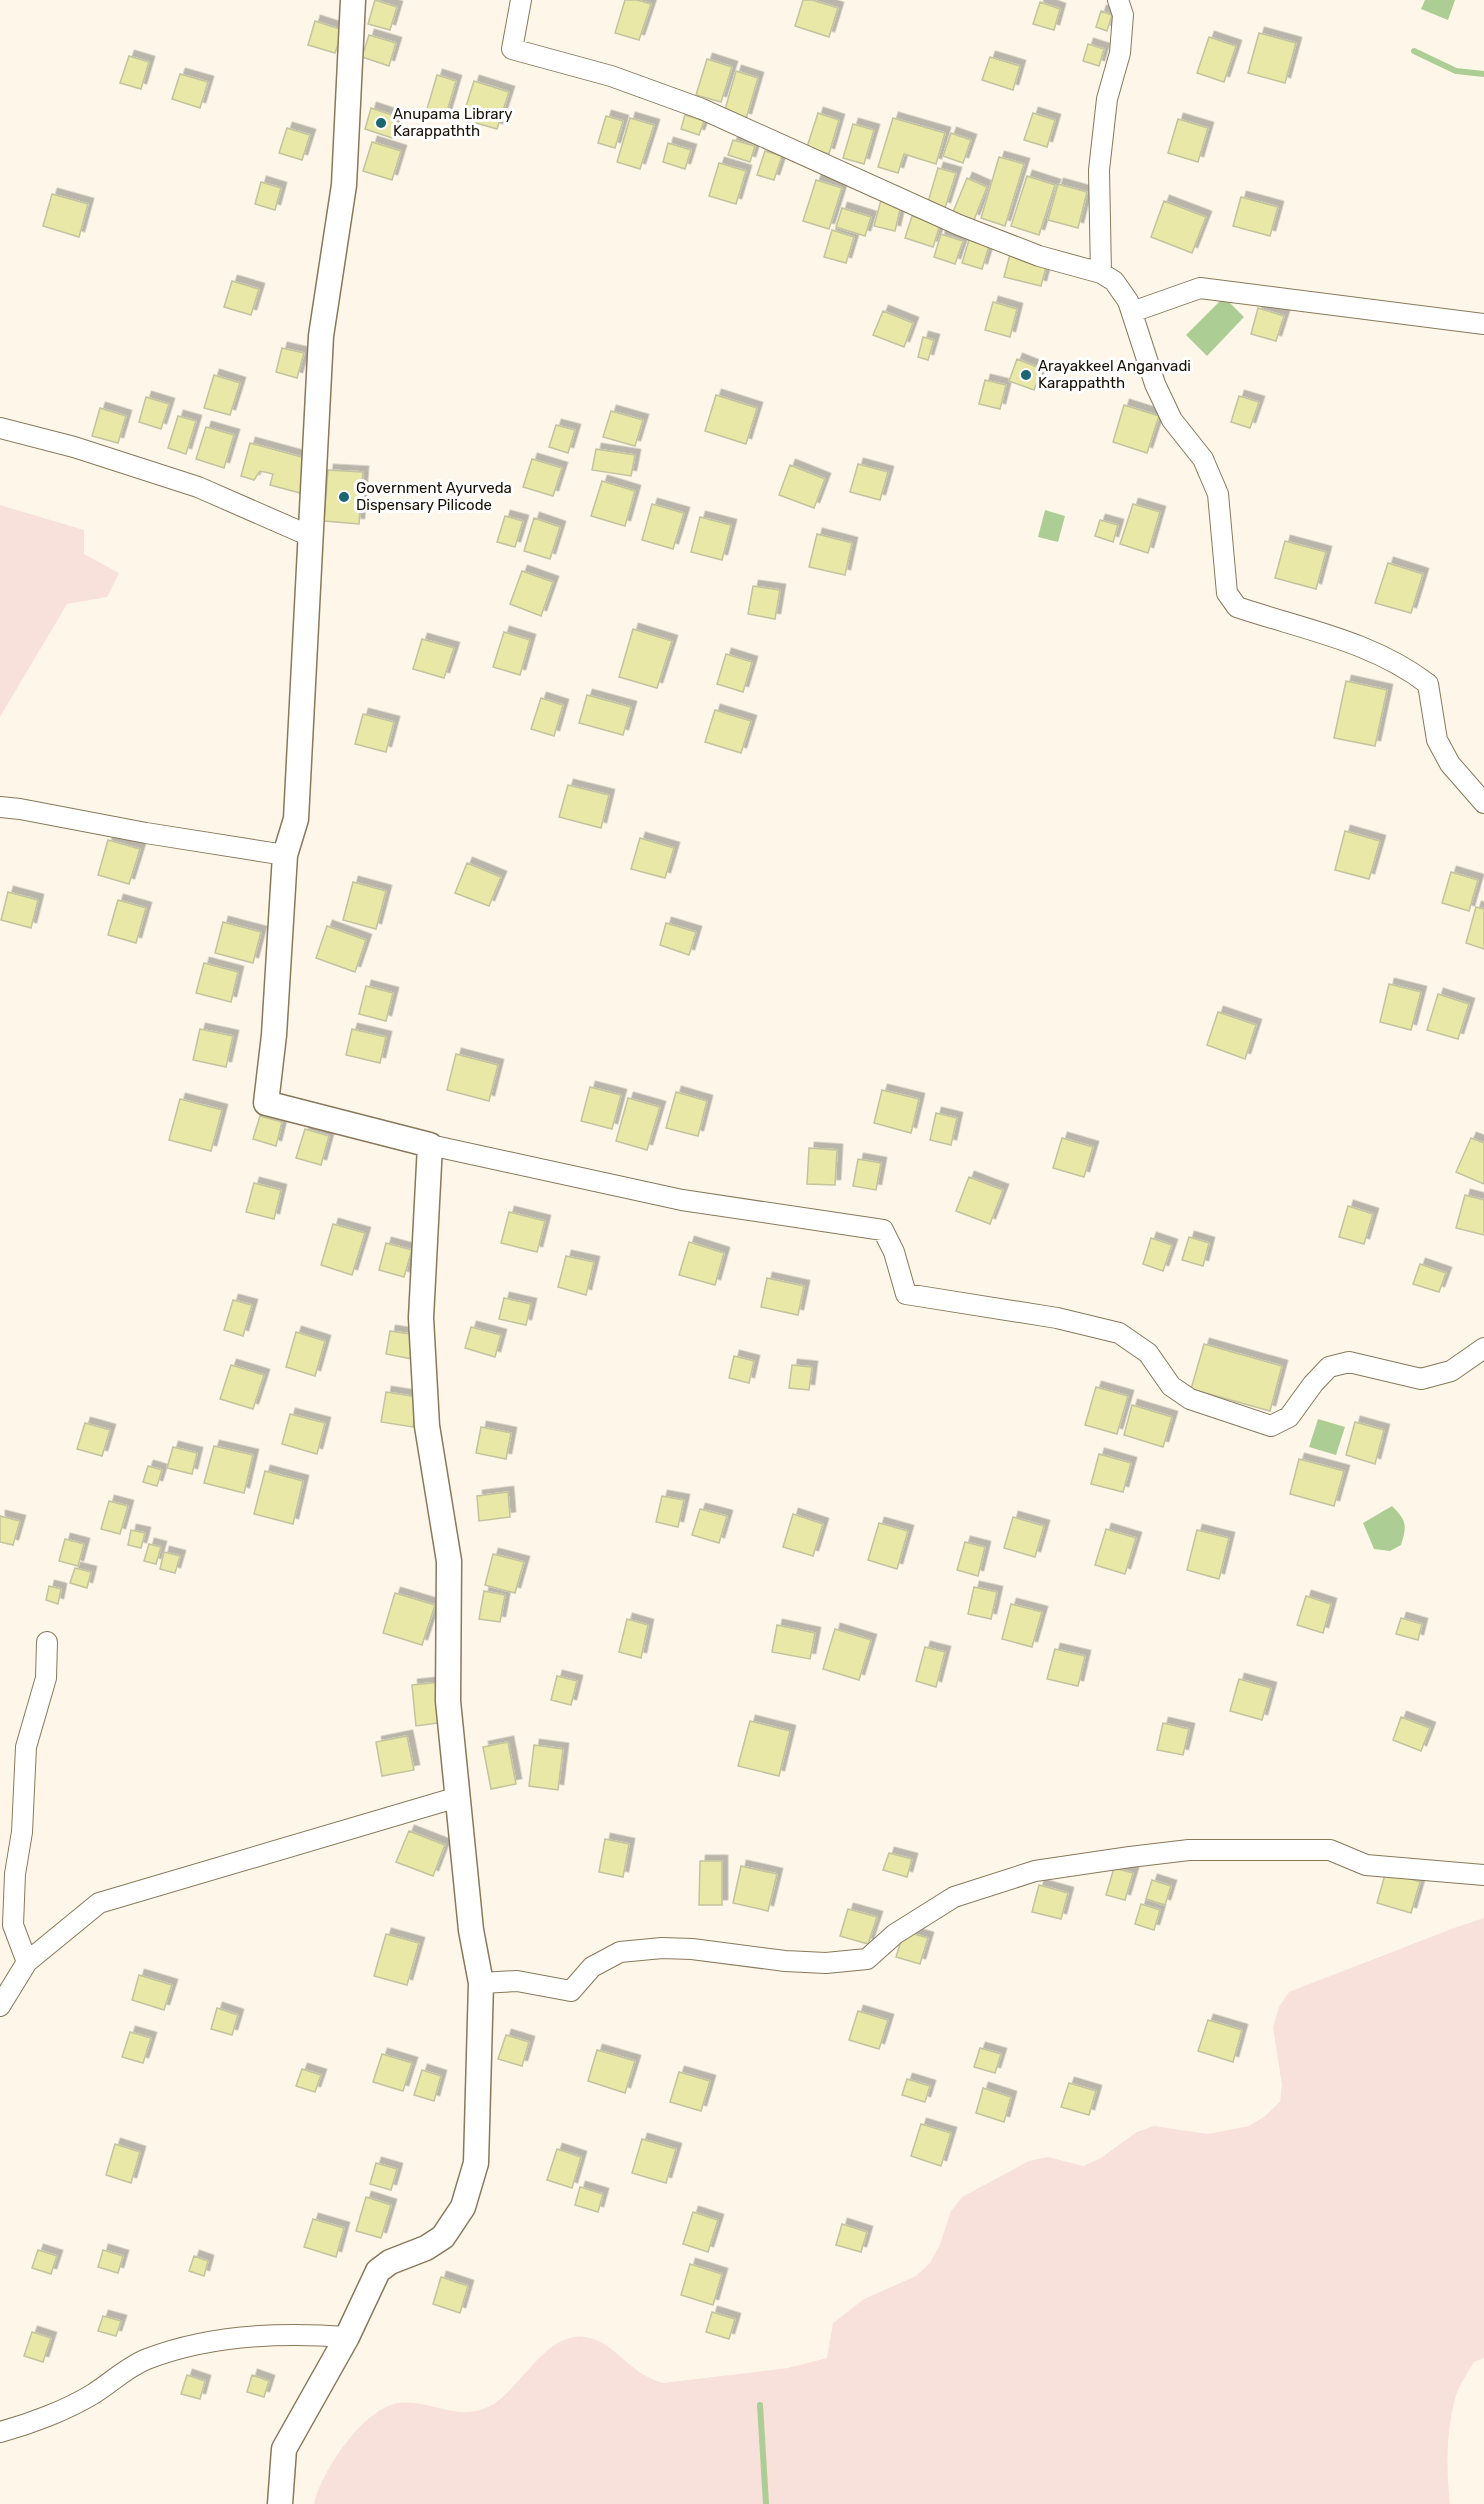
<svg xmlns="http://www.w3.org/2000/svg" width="1484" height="2504" font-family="Rubik,sans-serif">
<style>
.green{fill:#f8e0db}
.water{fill:#acce95}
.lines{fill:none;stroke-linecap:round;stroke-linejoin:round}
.stream{stroke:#acce95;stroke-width:6}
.building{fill:#e9e8a6;stroke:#c3c39f;stroke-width:1.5;filter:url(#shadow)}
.minor-casing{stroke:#89785a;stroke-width:22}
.tertiary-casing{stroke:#89785a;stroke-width:27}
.minor{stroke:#fff;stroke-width:20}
.tertiary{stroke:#fff;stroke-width:24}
.poi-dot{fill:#1c6672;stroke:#fff;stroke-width:2}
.labels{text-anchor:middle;stroke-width:6;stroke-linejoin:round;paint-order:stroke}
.poi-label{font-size:15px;fill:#171005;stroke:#fff;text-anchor:start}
</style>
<defs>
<filter id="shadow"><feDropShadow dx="5.5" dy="-5.5" stdDeviation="0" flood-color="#0004"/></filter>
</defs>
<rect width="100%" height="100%" fill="#fef7e9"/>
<path class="green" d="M0 505 84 530V554L119 573 107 597 67 604 0 717Z
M1484 1918V2358L1474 2362C1468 2372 1460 2384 1456 2395 1446 2431 1446 2467 1450 2504H314C321 2472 364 2407 399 2403 430 2399 456 2422 488 2407 519 2393 545 2331 585 2337 611 2341 624 2364 646 2376 651 2379 657 2381 663 2383L788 2368 827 2358 833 2323 864 2299 916 2276 930 2263 939 2247 951 2211 962 2197 1029 2161 1048 2157 1083 2166 1101 2158 1137 2132 1154 2126 1208 2134 1249 2126 1265 2116 1280 2102 1282 2085 1273 2027 1279 2007 1289 1992 1454 1928Z"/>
<path class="water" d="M1425 0H1455L1448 20 1421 9Z
M1224 297 1244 317 1207 356 1186 335Z
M1045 510 1065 516 1058 542 1038 537Z
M1318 1419 1345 1427 1336 1455 1309 1447Z
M1392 1506C1407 1521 1407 1525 1401 1545L1390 1551 1374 1549 1363 1523Z"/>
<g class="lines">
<path class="stream" d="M1414 51 1456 71 1484 74
M760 2405 766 2504"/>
</g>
<path class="building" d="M375 0 397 7 390 30 368 24Z
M625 0H637L651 4 639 40 615 33Z
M803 0H812L838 8 829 37 795 26Z
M1040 2 1060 9 1054 30 1033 24Z
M1101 11 1112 15 1107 31 1096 27Z
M315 21 343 30 335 53 308 45Z
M1259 33 1296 43 1285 83 1248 73Z
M369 35 396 43 389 66 362 57Z
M1209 37 1236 46 1224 82 1197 73Z
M1088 44 1104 49 1099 66 1083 61Z
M129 56 149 62 141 89 120 83Z
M990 57 1020 66 1013 90 982 80Z
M707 59 732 67 721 102 696 95Z
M736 71 758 78 746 119 724 113Z
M180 74 208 82 200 108 172 99Z
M437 75 456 81 446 115 427 109Z
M474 81 509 92 497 129 462 119Z
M371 108 398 117 392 138 365 129Z
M818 113 839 120 829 154 807 147Z
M1033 113 1055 120 1047 147 1024 140Z
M685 115 704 121 699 135 681 129Z
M606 116 623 121 615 148 598 143Z
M630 118 654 125 640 169 617 162Z
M893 118 945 133 936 164 904 154 898 173 878 167Z
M1178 119 1208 128 1198 162 1168 153Z
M853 124 874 130 864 164 843 158Z
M287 128 310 135 302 160 279 153Z
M951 133 971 140 963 163 943 156Z
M733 140 755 146 750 162 728 155Z
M372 142 401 151 392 180 363 171Z
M668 143 691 150 685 169 663 162Z
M765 151 782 156 774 180 757 175Z
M999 157 1024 164 1005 226 981 218Z
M719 163 746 171 736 204 709 196Z
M938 168 956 173 945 208 928 202Z
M1027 176 1055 185 1039 235 1011 226Z
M967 178 987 187 974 220 953 212Z
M816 180 842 188 829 229 803 221Z
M261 182 281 188 275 210 255 204Z
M1058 184 1087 192 1078 228 1048 220Z
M52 194 88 204 79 237 43 226Z
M1241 197 1278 207 1270 236 1233 226Z
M881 200 901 205 895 231 874 226Z
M1164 201 1206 217 1192 253 1151 237Z
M842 208 871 217 865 236 836 227Z
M912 216 940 225 933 247 905 238Z
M832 230 854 237 846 263 824 257Z
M941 234 963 241 955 264 934 257Z
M969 240 989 246 982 269 962 263Z
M1010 254 1047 263 1041 286 1004 277Z
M232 281 259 289 251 315 224 307Z
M993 302 1017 309 1010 337 985 330Z
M1258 308 1284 316 1276 341 1251 334Z
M883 311 913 323 904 347 873 335Z
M923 337 934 340 928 360 918 357Z
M282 348 304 353 297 378 276 372Z
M1017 359 1042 369 1034 390 1009 381Z
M214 375 240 383 230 415 204 408Z
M985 380 1006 385 1000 409 979 404Z
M716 395 757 408 746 444 705 431Z
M1239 396 1259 402 1250 428 1231 422Z
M146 397 169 404 161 429 139 422Z
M1124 405 1159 416 1147 453 1113 442Z
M100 408 126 416 118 443 92 436Z
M611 411 643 420 635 446 603 437Z
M178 416 196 421 186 454 168 448Z
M556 425 575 430 568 453 549 447Z
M206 427 234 435 224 468 196 459Z
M250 443 309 459 300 493 270 485 273 474 260 471 254 480 241 476Z
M596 449 635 455 631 476 592 470Z
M532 459 562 468 553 496 523 487Z
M858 464 888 472 880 500 850 492Z
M790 465 825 479 814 508 779 495Z
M328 470 363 472 359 524 324 521Z
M602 481 635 491 625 526 591 516Z
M652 504 684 513 673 549 642 540Z
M1133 504 1160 512 1148 553 1120 544Z
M505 516 523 521 515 547 497 542Z
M700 517 731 525 722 560 691 552Z
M534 518 560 527 550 559 524 551Z
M1100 520 1118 525 1113 542 1095 536Z
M817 534 852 543 845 575 809 567Z
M1285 541 1326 552 1316 589 1275 578Z
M1388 563 1423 574 1411 613 1375 603Z
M522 571 553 582 541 616 510 604Z
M753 586 780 590 775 619 748 614Z
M633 629 672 641 657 688 619 677Z
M504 632 530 640 520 675 493 667Z
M422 639 454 648 444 678 413 669Z
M726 654 752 662 743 692 717 684Z
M1346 681 1387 690 1375 746 1334 738Z
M587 695 631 707 623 735 579 723Z
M541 698 563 705 554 736 531 729Z
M715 710 751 721 741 753 705 742Z
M363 714 394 722 386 752 355 744Z
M568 785 609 795 601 828 559 817Z
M1345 831 1380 841 1369 879 1335 870Z
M640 838 674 848 665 878 631 869Z
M108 840 140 849 129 884 98 875Z
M467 863 501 877 489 906 455 893Z
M1451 872 1478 880 1469 911 1442 903Z
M353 882 386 891 376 929 343 920Z
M8 892 38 900 31 928 1 920Z
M118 900 146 908 136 943 108 935Z
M1476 907 1484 909V949L1466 943Z
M223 922 261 932 253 963 215 953Z
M666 923 696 932 689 955 660 945Z
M327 926 366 940 355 972 316 958Z
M204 963 238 972 231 1002 196 993Z
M1389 984 1421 992 1411 1030 1380 1022Z
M366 986 393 993 386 1021 359 1014Z
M1438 994 1469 1004 1458 1039 1427 1030Z
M1218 1012 1256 1025 1245 1059 1207 1045Z
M200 1029 233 1036 226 1067 193 1060Z
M352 1029 386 1037 380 1063 346 1055Z
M456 1054 498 1065 489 1101 447 1090Z
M590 1087 621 1095 612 1129 581 1121Z
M882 1090 919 1099 911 1133 874 1123Z
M676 1092 707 1101 698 1136 666 1128Z
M628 1098 660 1107 647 1150 616 1141Z
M180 1099 222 1110 211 1151 169 1140Z
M936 1113 957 1118 951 1145 930 1140Z
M260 1116 282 1122 276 1146 253 1139Z
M305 1129 329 1136 321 1165 296 1158Z
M1062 1138 1093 1147 1084 1177 1053 1168Z
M1471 1138 1484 1143V1184L1456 1172Z
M809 1148 837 1150 835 1185 807 1184Z
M858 1159 881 1163 876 1190 853 1186Z
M969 1177 1003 1190 990 1224 956 1211Z
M254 1183 281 1190 274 1219 246 1212Z
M1465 1195 1484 1200V1235L1456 1228Z
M1348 1206 1373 1214 1364 1244 1339 1237Z
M509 1212 545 1221 537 1252 501 1243Z
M333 1224 365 1233 352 1275 321 1265Z
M1189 1237 1209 1243 1203 1266 1182 1260Z
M1151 1238 1172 1245 1163 1271 1143 1264Z
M689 1242 724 1253 715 1285 679 1275Z
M386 1243 412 1250 404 1277 379 1270Z
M566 1256 594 1262 586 1295 558 1287Z
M1420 1264 1446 1273 1439 1292 1413 1284Z
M767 1278 804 1286 798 1315 761 1307Z
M504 1298 531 1304 526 1325 499 1319Z
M233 1300 252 1305 243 1336 224 1330Z
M471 1327 501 1335 495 1357 465 1348Z
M390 1331 416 1335 412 1359 386 1354Z
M296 1332 325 1341 315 1376 286 1367Z
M1204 1344 1282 1366 1270 1411 1191 1389Z
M734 1356 754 1361 749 1383 729 1378Z
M231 1365 264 1375 253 1409 220 1399Z
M792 1365 812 1367 809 1390 789 1388Z
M1096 1387 1128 1396 1117 1434 1085 1425Z
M386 1392 418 1397 413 1427 381 1422Z
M1132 1405 1172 1417 1163 1447 1124 1435Z
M290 1414 325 1423 317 1454 282 1444Z
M1355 1422 1384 1430 1375 1464 1346 1455Z
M85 1423 110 1430 102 1456 77 1449Z
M481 1427 511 1433 506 1459 476 1453Z
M214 1446 253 1455 244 1493 204 1483Z
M173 1447 197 1453 192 1474 167 1468Z
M1099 1454 1131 1463 1123 1492 1091 1484Z
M1299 1459 1344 1471 1334 1506 1290 1494Z
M148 1466 162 1470 157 1486 143 1482Z
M265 1471 303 1481 293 1524 254 1514Z
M508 1492 510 1517 479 1521 477 1496Z
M662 1496 684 1500 678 1527 656 1522Z
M109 1501 128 1506 120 1534 101 1529Z
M700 1509 727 1516 719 1543 692 1535Z
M793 1514 823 1524 813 1556 783 1547Z
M0 1516 20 1521 13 1545 0 1542Z
M1013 1517 1044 1526 1035 1557 1004 1548Z
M879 1523 908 1531 897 1569 868 1560Z
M1106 1529 1136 1538 1125 1574 1095 1565Z
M131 1530 145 1533 141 1548 128 1545Z
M1197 1530 1229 1538 1219 1579 1187 1570Z
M65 1539 84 1544 78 1566 59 1561Z
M965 1542 985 1547 978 1576 957 1570Z
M149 1544 161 1547 156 1564 144 1561Z
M164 1552 180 1556 175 1573 160 1569Z
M493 1554 524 1562 515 1593 485 1585Z
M75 1568 91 1572 87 1588 70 1583Z
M49 1586 61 1589 58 1604 46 1600Z
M974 1587 997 1592 991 1619 968 1614Z
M484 1591 505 1595 500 1622 479 1619Z
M395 1593 435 1605 422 1645 383 1633Z
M1306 1596 1331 1604 1323 1633 1297 1625Z
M1011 1604 1042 1612 1032 1647 1002 1639Z
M1401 1618 1422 1624 1418 1640 1396 1634Z
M627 1619 648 1625 641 1658 619 1652Z
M777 1625 815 1633 810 1659 772 1652Z
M835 1629 871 1640 859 1680 823 1669Z
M925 1647 945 1652 936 1687 916 1681Z
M1055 1649 1085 1656 1078 1686 1047 1679Z
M557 1676 577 1681 571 1705 551 1700Z
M1239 1679 1271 1688 1262 1720 1230 1711Z
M441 1682 445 1722 416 1726 412 1685Z
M1401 1717 1430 1728 1421 1751 1393 1740Z
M750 1721 790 1731 779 1776 738 1766Z
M1163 1723 1189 1729 1183 1755 1157 1750Z
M407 1736 414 1770 382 1776 376 1742Z
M508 1742 516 1784 491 1789 483 1747Z
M534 1745 563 1749 558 1790 529 1786Z
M409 1831 445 1845 433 1876 396 1862Z
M605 1839 629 1844 623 1877 599 1872Z
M889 1853 912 1859 907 1877 883 1870Z
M700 1861H722V1905H699Z
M741 1866 777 1874 768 1911 733 1903Z
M1114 1868 1133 1873 1125 1900 1106 1895Z
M1386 1871 1420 1882 1411 1913 1377 1903Z
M1152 1880 1171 1886 1165 1905 1146 1899Z
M1039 1885 1068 1893 1061 1919 1032 1912Z
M1141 1904 1160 1910 1154 1930 1135 1924Z
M848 1909 877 1917 868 1944 840 1936Z
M904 1931 928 1938 920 1964 896 1957Z
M386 1934 419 1943 407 1985 374 1976Z
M139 1975 172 1985 164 2010 132 2000Z
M217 2008 238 2015 232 2035 211 2029Z
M858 2011 888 2020 879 2049 849 2040Z
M1208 2020 1242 2030 1233 2062 1198 2051Z
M130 2032 151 2038 143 2063 122 2057Z
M506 2035 529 2042 522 2066 498 2059Z
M980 2048 1001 2054 995 2073 974 2067Z
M597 2050 635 2061 625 2093 588 2081Z
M382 2054 412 2063 403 2091 373 2082Z
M302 2069 321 2075 315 2092 296 2086Z
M422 2070 441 2076 434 2101 414 2095Z
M679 2072 710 2081 701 2111 670 2102Z
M907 2079 930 2086 925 2102 902 2095Z
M1069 2083 1096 2091 1089 2115 1061 2107Z
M983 2088 1011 2097 1004 2122 976 2113Z
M921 2124 951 2133 941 2166 911 2156Z
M642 2139 676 2149 666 2183 632 2173Z
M115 2144 140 2152 131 2183 106 2175Z
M557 2149 581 2157 572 2188 547 2180Z
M376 2163 397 2169 391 2190 370 2184Z
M580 2187 603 2194 598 2212 575 2205Z
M366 2197 391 2205 381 2238 356 2231Z
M693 2212 718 2220 708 2252 683 2244Z
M313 2219 344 2228 336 2257 304 2247Z
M842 2224 867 2232 861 2252 836 2245Z
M38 2250 57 2256 51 2274 32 2268Z
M103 2250 123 2256 118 2273 98 2267Z
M194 2256 208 2261 204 2276 189 2271Z
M690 2264 722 2274 713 2305 681 2295Z
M441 2277 468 2286 460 2313 433 2304Z
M712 2312 735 2319 729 2339 706 2332Z
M103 2316 121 2321 116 2336 98 2331Z
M32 2332 51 2338 43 2362 24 2356Z
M187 2375 205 2381 200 2399 181 2394Z
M252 2375 269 2381 264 2397 247 2392Z"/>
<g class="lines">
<g class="minor-casing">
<path id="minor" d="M521 0 512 49 611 76 702 109 959 225 1039 256 1101 273 1114 281 1128 301 1155 384 1172 420 1203 459 1218 494 1227 593 1237 607C1302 629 1372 641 1428 684L1437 740 1450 764 1484 803
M1101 273 1099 170 1107 99 1120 53 1123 15 1118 0
M1132 312 1200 288 1484 324
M0 428 74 447 198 487 310 536
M0 807 20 809 146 833 285 855
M430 1145 682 1200 883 1230 894 1252 906 1294 1057 1318 1119 1333 1148 1353 1171 1386 1190 1399 1271 1426 1289 1417 1313 1384 1329 1367 1349 1362 1421 1379 1451 1371 1484 1348
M27 1962 13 1925 15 1874 22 1832 26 1747 46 1678 47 1642
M481 1983 517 1981 571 1991 592 1967 620 1952 662 1948 692 1949 785 1961 826 1963 867 1959 895 1934 954 1897 1035 1871 1130 1857 1189 1850H1330L1366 1865 1484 1875
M0 2006 27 1962 99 1903 458 1797
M0 2432C30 2424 67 2410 93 2394 112 2382 127 2367 147 2359 209 2335 282 2332 347 2337"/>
</g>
<g class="tertiary-casing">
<path id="tertiary" d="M280 2504 284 2449 347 2337 378 2271 390 2262 426 2248 443 2237 463 2207 476 2163 481 1983 471 1930 448 1701 449 1561 427 1426 421 1318 430 1145 266 1103 274 1035 285 855 296 819 321 336 344 185 353 0"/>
</g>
<use href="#minor" class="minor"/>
<use href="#tertiary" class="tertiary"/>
</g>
<g class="poi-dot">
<circle cx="381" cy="123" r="6"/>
<circle cx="1026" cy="375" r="6"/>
<circle cx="344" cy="497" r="6"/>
</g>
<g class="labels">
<g class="poi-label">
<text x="393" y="119">Anupama Library<tspan x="393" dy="17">Karappathth</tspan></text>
<text x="1038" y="371">Arayakkeel Anganvadi<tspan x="1038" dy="17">Karappathth</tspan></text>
<text x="356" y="493">Government Ayurveda<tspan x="356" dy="17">Dispensary Pilicode</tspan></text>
</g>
</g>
</svg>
